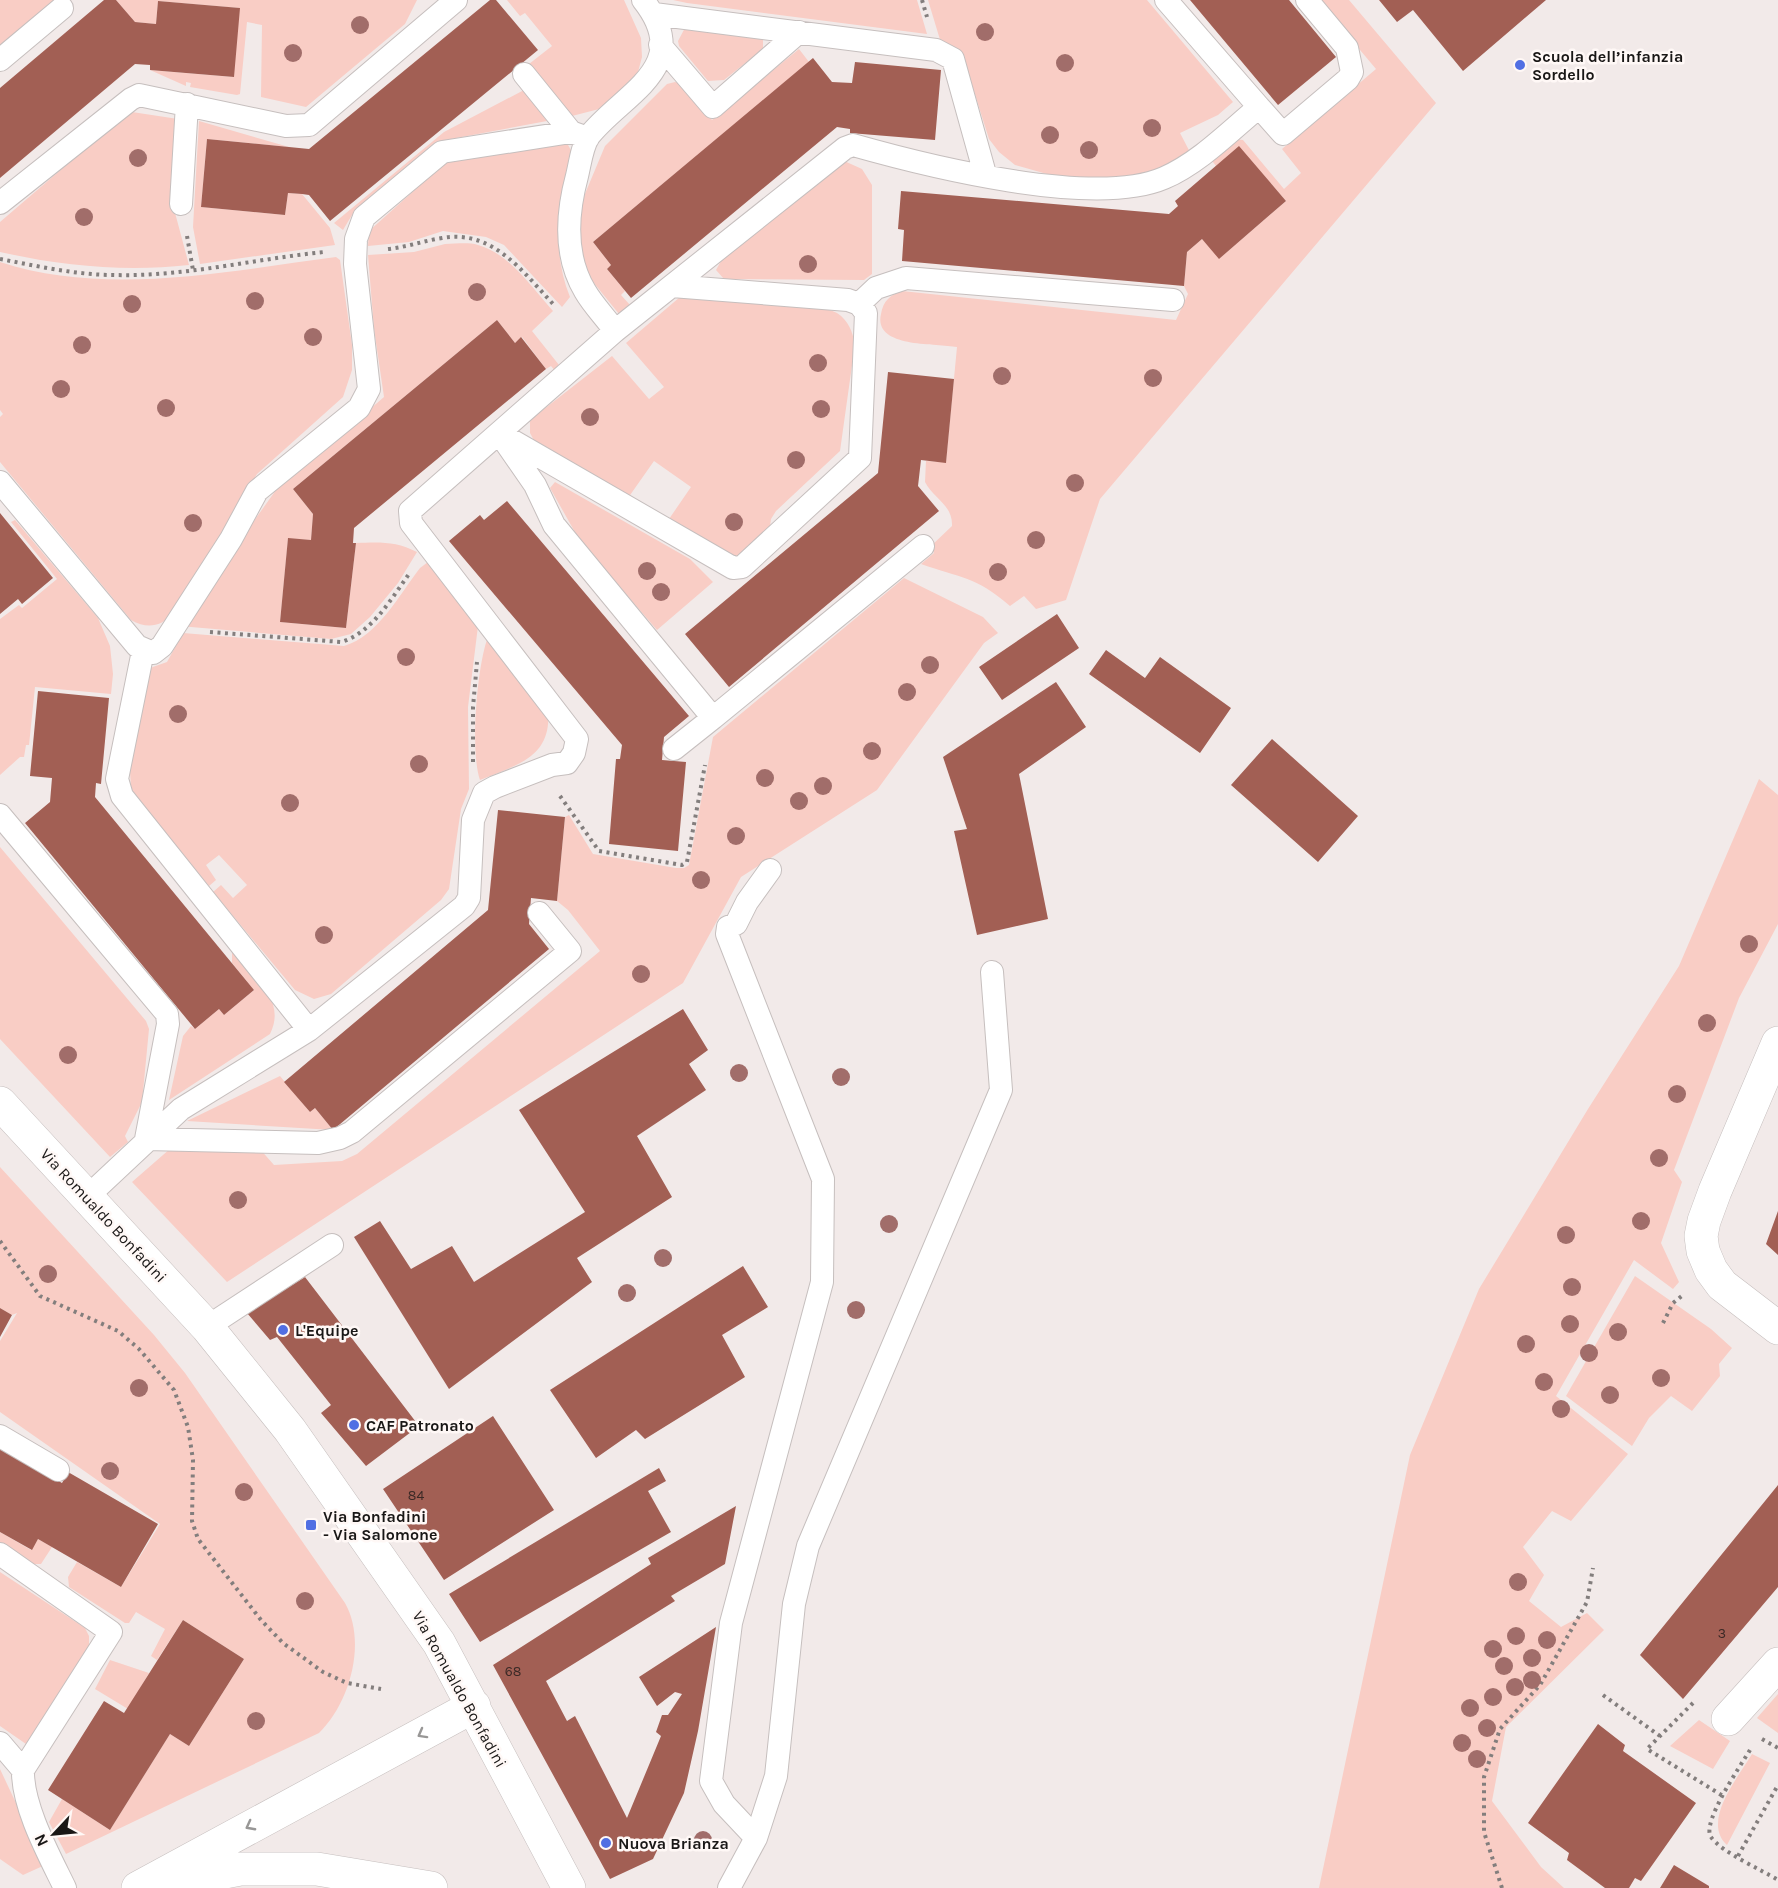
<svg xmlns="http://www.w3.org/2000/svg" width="1778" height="1888" font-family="Karla,sans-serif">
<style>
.green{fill:#f9cdc5}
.building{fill:#a25f54}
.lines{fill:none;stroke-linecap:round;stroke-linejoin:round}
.lane-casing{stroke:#c6bfbe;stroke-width:24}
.street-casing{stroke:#c6bfbe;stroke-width:34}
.path{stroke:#837e7d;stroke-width:4;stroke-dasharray:3 4.5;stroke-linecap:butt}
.lane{stroke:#fff;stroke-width:22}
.street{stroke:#fff;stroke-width:33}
.tree{fill:#a16d6a}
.oneway{stroke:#989796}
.poi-dot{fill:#516fe3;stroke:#fff8f6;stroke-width:2}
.labels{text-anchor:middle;stroke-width:5;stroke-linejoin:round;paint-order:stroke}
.number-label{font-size:14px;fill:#3b2926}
.poi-label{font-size:16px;font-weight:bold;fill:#191716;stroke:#fff8f6;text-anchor:start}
.street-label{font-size:16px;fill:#191716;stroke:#fff8f6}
</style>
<rect width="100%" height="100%" fill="#f2eae9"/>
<path class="green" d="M0 0H56L0 46Z
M116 0H417L405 24 306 107 261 97 262 25 247 22 240 94 237 95 190 87 191 83 186 82V86L150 70 233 77 239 8 158 1 156 24 135 22Z
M507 0H624L641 38 642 57 638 72 603 108 572 116 529 64 552 46 525 13 520 16Z
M673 0H917L927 34 687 3Z
M928 0H1147L1233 102 1218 115 1180 133 1192 156 1160 170 1110 179 1054 176 1015 165 999 152 989 139 966 66 941 43Z
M1318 0H1349L1436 103 1100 499 1066 600 1036 609 1024 596 1010 606C976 576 960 578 921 564L934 553 931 546 952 526C953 505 934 499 925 482L926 461 946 462 957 347C935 343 873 348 881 314 883 301 890 295 902 291L1176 320 1188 294 1184 286 1187 252 1202 239 1220 258 1286 201 1239 147 1216 166 1210 158 1234 139 1243 140 1284 189 1301 173 1282 149 1376 69Z
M686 26 759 36 763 40V49L724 80 708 81 679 46 678 41Z
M799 49 809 62 593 242 611 265 607 269 625 291 621 295 630 305 619 314 589 277 579 246 582 201 605 146 667 84 675 82 682 84 712 120Z
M524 90 547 121 440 141 355 210 343 230 334 223 444 132Z
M132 112 178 119 174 209 189 265C125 272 62 266 0 252V222L120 119Z
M199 121 289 147 207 139 201 207 285 215 288 193 302 194 330 228 335 245 200 264 193 227Z
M561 141 568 145 572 152C561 202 550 248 570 297L562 307 504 245 486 237 443 231 409 242 368 246 369 231 447 161Z
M842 160 862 169 872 185V274L864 280 724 279 716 270 721 261Z
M445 244C456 244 468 242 478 245 509 253 533 289 553 311L532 331 559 365 556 372 551 366 546 369 522 337 515 343 497 320 293 489 313 514 311 540 288 539 280 622 346 628 356 543C379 542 396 541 417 552L398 583 370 617 351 634 331 639 179 626 276 490 384 397 374 329 368 255 414 252Z
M336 257 340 260 352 345V370L343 397 257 474 173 614C160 627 147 629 131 620L0 462V417L3 414 0 410V262C107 297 227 271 336 257Z
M680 297C709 299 818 301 837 313 849 321 852 331 855 344L840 451 776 511 771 519 769 533 745 556H734L669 519 691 487 654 461 628 498 537 446 530 433V420L612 356 649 399 664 387 626 343Z
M555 482 690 559 713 582 657 630 580 541 550 488Z
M15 520 98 618 110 646 113 674 111 694 35 687 29 745H26L24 757H20L0 775V619L19 605 22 608 57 579 11 522Z
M428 562 478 626 468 707 469 789 461 809 449 889 441 900 331 994 314 999 295 990 213 892 221 885 233 898 247 885 219 855 206 865 216 880 209 886 137 799 131 787 130 772 150 668 167 662 183 633 344 646C378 636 399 595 420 568Z
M904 578 983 617 998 633 984 643 877 790 741 877 683 983 227 1282 132 1182 171 1148H259L274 1165 342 1161 357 1154 600 951 568 910 557 901 565 817 569 815 593 854 676 868H684L689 865 713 737Z
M488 637 548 711C552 758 516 765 480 780 470 752 477 665 488 637Z
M1759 779 1778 795V924L1739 998 1674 1170 1682 1182 1661 1243 1679 1282 1673 1289 1634 1260 1556 1396 1628 1454 1571 1521 1552 1511 1523 1547 1544 1575 1529 1601 1561 1627 1587 1613 1604 1630 1506 1727 1492 1801 1541 1867 1564 1888H1319L1410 1455 1479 1289 1588 1109 1679 966Z
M0 847 146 1021 149 1029 142 1102 125 1136 128 1142 110 1157 0 1039Z
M232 952C254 977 287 1000 270 1034L169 1100 183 1036 191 1026 195 1029 219 1009 224 1015 254 990 232 963Z
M280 1076 310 1112 315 1108 333 1130 187 1121Z
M0 1167 154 1335 185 1373 345 1603C367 1642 350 1703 319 1733L66 1854 49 1822 62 1799 110 1830 170 1734 189 1746 244 1659 183 1620 157 1660 151 1656 165 1629 136 1612 129 1623H125L69 1587 68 1577 77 1562 121 1587 160 1524 0 1412V1341L17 1313 12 1315 0 1308Z
M1635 1276 1711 1329 1732 1348 1719 1364 1720 1376 1692 1411 1671 1396 1649 1418 1632 1446 1566 1396Z
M0 1532 31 1550 38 1539 52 1547 41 1564H33L0 1543Z
M0 1572 85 1628 89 1636V1646L35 1740 26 1744 0 1726Z
M110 1660 149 1673 128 1709 95 1689Z
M1778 1694V1733L1757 1718Z
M1699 1720 1730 1741 1713 1769 1670 1746Z
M1752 1754 1770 1763 1727 1845C1701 1821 1738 1778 1752 1754Z
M0 1769 45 1865 23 1875 0 1859Z"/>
<path class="building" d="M104 0H116L135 22 156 24 158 1 240 8 234 77 150 70V65L135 64 0 178V88Z
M490 0H496L538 50 330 221 309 195 302 194 288 193 285 215 201 207 207 139 309 149Z
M1190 0H1289L1336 57 1278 105Z
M1379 0H1546L1463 71 1413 10 1397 22Z
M813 58 832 82 852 83 855 62 941 70 935 140 850 133V129L837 127 631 298 607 269 611 265 593 242Z
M1239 146 1286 201 1219 259 1202 239 1187 252 1184 286 902 261 904 230 898 229 901 191 1169 214 1178 206 1175 201Z
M497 320 515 343 521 337 546 369 354 528 353 543H356L346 628 280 622 288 538 311 540 313 514 293 489Z
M888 372 954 379 946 463 921 460 918 486 939 511 729 687 685 634 878 473Z
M507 501 689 716 664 737 662 760 686 762 678 851 609 844 616 759H620L622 745 449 541 480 515 484 520Z
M0 513 53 578 22 604 18 599 0 614Z
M1057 614 1079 648 1002 700 979 667Z
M1106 650 1145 678 1160 657 1231 708 1200 753 1089 674Z
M1056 682 1086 727 1019 774 1048 919 977 935 954 831 967 829 943 757Z
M38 691 109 698 101 784 96 783 95 797 254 990 224 1015 219 1009 195 1029 25 823 50 802 52 778 30 776Z
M1272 739 1358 816 1318 862 1231 785Z
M498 810 565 817 557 901 531 898 529 924 549 949 333 1130 315 1108 310 1112 284 1082 488 910Z
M683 1009 708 1050 689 1064 706 1090 637 1136 672 1197 577 1258 592 1282 449 1389 354 1237 380 1221 411 1269 452 1246 474 1282 585 1212 519 1110Z
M1778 1211V1255L1766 1244Z
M743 1266 768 1307 722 1335 745 1377 645 1439 636 1430 596 1458 550 1390Z
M305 1277 419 1426 366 1466 321 1413 331 1405 277 1337 270 1340 247 1313Z
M0 1308 12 1315 0 1337Z
M493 1416 554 1510 444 1580 383 1489Z
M0 1447 62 1483 68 1472 158 1524 121 1587 38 1539 32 1550 0 1532Z
M659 1468 666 1481 648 1491 671 1532 480 1642 449 1594Z
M1778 1485V1587L1683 1699 1640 1655Z
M736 1506 725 1564 671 1596 675 1601 546 1681 567 1721 575 1716 627 1818 661 1736 656 1732 662 1715H668L682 1694 675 1692 657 1706 639 1677 716 1627 698 1731 684 1793 653 1859 610 1879 493 1665 651 1564 648 1558Z
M183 1620 244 1659 189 1746 170 1734 110 1830 48 1790 104 1701 124 1713Z
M1598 1724 1625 1745 1623 1751 1696 1803 1641 1881 1635 1878 1629 1888H1605L1567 1860 1569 1853 1528 1823Z
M1674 1865 1709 1886V1888H1660Z"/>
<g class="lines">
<g class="lane-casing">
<path id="lane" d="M643 0C696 67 623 93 589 136 582 146 580 164 577 176 567 213 564 256 585 291 593 305 606 318 615 331L845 148 853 145C927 166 1094 208 1164 178 1199 163 1230 131 1259 107L1166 0
M654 14 936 50 953 59 985 174
M660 45 713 107 799 32
M0 60 62 8
M524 74 571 132
M1259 107 1283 134 1348 79 1352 72 1347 48 1307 0
M0 203 131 99 139 95 286 126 309 125 456 0
M181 204 187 104
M672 286 848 300 859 304 866 313 860 458 742 567 733 568 499 433 535 485 554 525 713 718 674 749
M859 304 876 288 906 278 1173 300
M0 482 137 646 153 653 162 646 231 539 257 491 359 408 369 389 355 264 356 239 364 217 442 152 571 132 588 138
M143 651 117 779 122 796 309 1030
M713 718 923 546
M0 815 167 1014 168 1024 146 1139 318 1143 340 1138 352 1132 570 951 539 913
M87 1197 181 1109 309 1030 464 906 469 898 473 820 484 793 495 787 552 765 567 763 574 753 577 739 411 523 410 511 615 331
M207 1327 332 1245
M0 1436 58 1470
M0 1554 111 1632 23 1770C22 1806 49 1855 65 1888
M0 1743 23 1770
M756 1838 724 1804 711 1781 731 1623 822 1282 823 1179 727 934 728 927 736 924 747 902 770 870
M729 1888 756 1838 776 1776 794 1604 808 1546 1001 1090 992 972"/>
</g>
<g class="street-casing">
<path id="street" d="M1778 1043 1715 1191 1704 1221 1701 1236 1703 1251 1711 1270 1722 1285 1778 1328
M0 1103 207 1327 290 1430 439 1643 569 1888
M1728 1719 1778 1664
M160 1885 240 1869H317L431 1888
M138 1888 474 1706"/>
</g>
<path class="path" d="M922 0 927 17
M187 236 193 270
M388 249C407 247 423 241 442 238 493 229 523 272 554 305
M0 259C37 266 76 275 114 275 184 277 254 259 324 252
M210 632 341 642C372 633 391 599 409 574
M473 762V707L477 662
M560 796 599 851 682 865 687 862 705 765
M0 1241 40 1296 118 1331 139 1349 174 1390 188 1427 193 1460 192 1521 198 1539 261 1620 283 1643 323 1672 347 1683 381 1689
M1663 1323 1673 1303 1683 1295
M1603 1695 1660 1736
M1693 1703 1647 1749 1723 1796
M1762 1739 1778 1748
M1750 1750C1741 1765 1701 1823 1711 1837 1721 1852 1762 1870 1778 1880
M1738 1856 1778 1785
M1502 1888 1484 1832V1777L1500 1729 1540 1685 1587 1602 1593 1568"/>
<use href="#lane" class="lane"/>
<use href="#street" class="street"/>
</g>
<g class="tree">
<circle cx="360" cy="25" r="9"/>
<circle cx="985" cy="32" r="9"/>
<circle cx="293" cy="53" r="9"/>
<circle cx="1065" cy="63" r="9"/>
<circle cx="1152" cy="128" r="9"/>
<circle cx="1050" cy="135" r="9"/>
<circle cx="1089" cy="150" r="9"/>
<circle cx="138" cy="158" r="9"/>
<circle cx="84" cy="217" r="9"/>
<circle cx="808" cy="264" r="9"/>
<circle cx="477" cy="292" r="9"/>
<circle cx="255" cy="301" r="9"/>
<circle cx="132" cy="304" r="9"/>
<circle cx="313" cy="337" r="9"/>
<circle cx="82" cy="345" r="9"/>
<circle cx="818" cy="363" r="9"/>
<circle cx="1002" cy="376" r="9"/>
<circle cx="1153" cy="378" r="9"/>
<circle cx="61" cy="389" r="9"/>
<circle cx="166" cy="408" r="9"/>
<circle cx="821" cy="409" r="9"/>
<circle cx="590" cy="417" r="9"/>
<circle cx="796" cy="460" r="9"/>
<circle cx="1075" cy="483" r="9"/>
<circle cx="734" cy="522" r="9"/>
<circle cx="193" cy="523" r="9"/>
<circle cx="1036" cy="540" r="9"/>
<circle cx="647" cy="571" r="9"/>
<circle cx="998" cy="572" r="9"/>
<circle cx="661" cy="592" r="9"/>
<circle cx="406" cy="657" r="9"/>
<circle cx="930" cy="665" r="9"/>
<circle cx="907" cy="692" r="9"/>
<circle cx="178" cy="714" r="9"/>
<circle cx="872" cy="751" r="9"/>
<circle cx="419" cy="764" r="9"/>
<circle cx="765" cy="778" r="9"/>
<circle cx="823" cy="786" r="9"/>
<circle cx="799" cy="801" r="9"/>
<circle cx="290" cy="803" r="9"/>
<circle cx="736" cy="836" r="9"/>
<circle cx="701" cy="880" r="9"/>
<circle cx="324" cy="935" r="9"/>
<circle cx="1749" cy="944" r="9"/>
<circle cx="641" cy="974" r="9"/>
<circle cx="1707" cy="1023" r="9"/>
<circle cx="68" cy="1055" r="9"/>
<circle cx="739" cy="1073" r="9"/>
<circle cx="841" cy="1077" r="9"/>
<circle cx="1677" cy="1094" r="9"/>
<circle cx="1659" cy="1158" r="9"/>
<circle cx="238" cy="1200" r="9"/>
<circle cx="1641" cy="1221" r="9"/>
<circle cx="889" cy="1224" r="9"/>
<circle cx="1566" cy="1235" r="9"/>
<circle cx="663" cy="1258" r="9"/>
<circle cx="48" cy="1274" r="9"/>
<circle cx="1572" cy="1287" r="9"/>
<circle cx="627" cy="1293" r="9"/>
<circle cx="856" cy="1310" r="9"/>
<circle cx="1570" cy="1324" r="9"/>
<circle cx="1618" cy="1332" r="9"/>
<circle cx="1526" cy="1344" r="9"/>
<circle cx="1589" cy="1353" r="9"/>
<circle cx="1661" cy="1378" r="9"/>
<circle cx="1544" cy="1382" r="9"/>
<circle cx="139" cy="1388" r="9"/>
<circle cx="1610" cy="1395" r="9"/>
<circle cx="1561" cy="1409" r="9"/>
<circle cx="110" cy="1471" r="9"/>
<circle cx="244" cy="1492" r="9"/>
<circle cx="1518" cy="1582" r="9"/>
<circle cx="305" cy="1601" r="9"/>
<circle cx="1516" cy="1636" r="9"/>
<circle cx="1547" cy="1640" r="9"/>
<circle cx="1493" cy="1649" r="9"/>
<circle cx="1532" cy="1658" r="9"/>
<circle cx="1504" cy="1666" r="9"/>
<circle cx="1532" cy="1680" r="9"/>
<circle cx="1515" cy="1687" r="9"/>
<circle cx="1493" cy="1697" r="9"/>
<circle cx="1470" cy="1708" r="9"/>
<circle cx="256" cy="1721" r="9"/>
<circle cx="1487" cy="1728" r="9"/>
<circle cx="1462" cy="1743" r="9"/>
<circle cx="1477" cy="1759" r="9"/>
<circle cx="703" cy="1840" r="9"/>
</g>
<defs><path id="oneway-chevron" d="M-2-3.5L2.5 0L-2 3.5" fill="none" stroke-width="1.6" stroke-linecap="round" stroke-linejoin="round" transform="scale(1.5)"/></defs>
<g class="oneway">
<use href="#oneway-chevron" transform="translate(422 1734) rotate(151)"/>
<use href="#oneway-chevron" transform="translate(250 1826) rotate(152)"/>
</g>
<g class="poi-dot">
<circle cx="1520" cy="65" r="6"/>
<circle cx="283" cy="1330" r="6"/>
<circle cx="354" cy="1425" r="6"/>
<rect x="305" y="1519" width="12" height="12" rx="3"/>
<circle cx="606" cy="1843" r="6"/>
</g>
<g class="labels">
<g class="number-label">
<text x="416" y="1500">84</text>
<text x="1722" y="1638">3</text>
<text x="513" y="1676">68</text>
</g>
<g class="poi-label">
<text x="1532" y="62">Scuola dell’infanzia<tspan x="1532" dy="18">Sordello</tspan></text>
<text x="295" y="1336">L'Equipe</text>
<text x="366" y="1431">CAF Patronato</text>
<text x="323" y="1522">Via Bonfadini<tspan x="323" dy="18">- Via Salomone</tspan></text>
<text x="618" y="1849">Nuova Brianza</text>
</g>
<g class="street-label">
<text transform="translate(104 1215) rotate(47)" y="6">Via Romualdo Bonfadini</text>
<text transform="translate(460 1689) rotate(61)" y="6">Via Romualdo Bonfadini</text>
</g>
</g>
<g transform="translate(54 1834) rotate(244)" stroke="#fff8f6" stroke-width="4.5" paint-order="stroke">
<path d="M0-4.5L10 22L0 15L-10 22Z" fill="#191716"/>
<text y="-9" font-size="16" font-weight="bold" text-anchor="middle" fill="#191716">N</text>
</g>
</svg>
